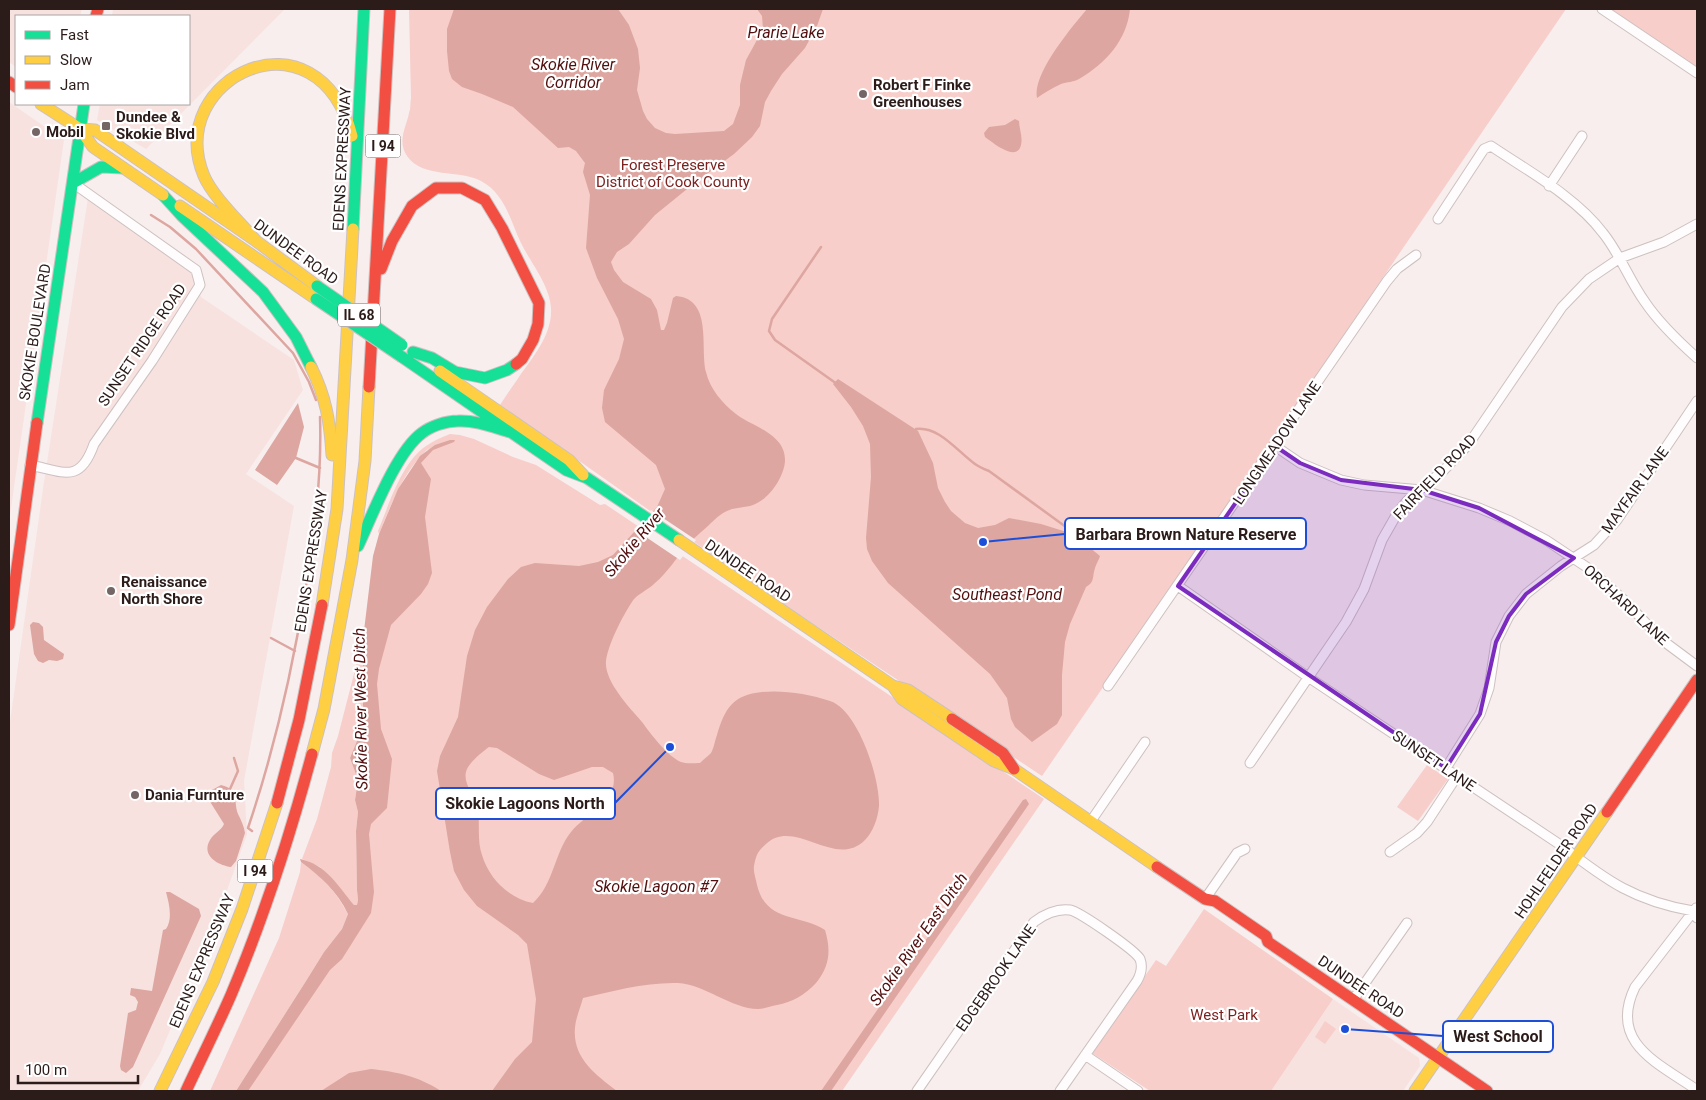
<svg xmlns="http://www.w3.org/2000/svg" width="1706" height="1100" font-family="Roboto,sans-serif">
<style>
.built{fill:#f7e2e0}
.green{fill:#f7ceca}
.water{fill:#dda6a0;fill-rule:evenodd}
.pier{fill:#f8eeee}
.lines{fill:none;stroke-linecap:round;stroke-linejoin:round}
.stream{stroke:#dda6a0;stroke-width:2.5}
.street-casing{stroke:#cdc1c0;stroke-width:11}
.fast-casing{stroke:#cdc1c0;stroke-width:13}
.slow-casing{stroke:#cdc1c0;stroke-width:13}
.jam-casing{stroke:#cdc1c0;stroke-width:13}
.street{stroke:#fefcfc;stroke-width:9}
.fast{stroke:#16e098;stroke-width:11}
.slow{stroke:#ffcf43;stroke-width:11}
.jam{stroke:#f24e42;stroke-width:11}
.fast-bridge-casing{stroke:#cdc1c0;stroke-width:13;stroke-linecap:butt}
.fast-bridge{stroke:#16e098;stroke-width:11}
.marked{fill:#7b2cbf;fill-opacity:0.2;stroke:#7b2cbf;stroke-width:4;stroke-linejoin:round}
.poi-dot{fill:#736664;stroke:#fff;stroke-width:2}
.labels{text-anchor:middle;stroke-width:4.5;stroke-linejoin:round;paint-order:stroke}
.shield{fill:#fff;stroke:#6b605f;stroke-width:1}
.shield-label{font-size:14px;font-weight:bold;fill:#2b1c1a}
.poi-label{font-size:15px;font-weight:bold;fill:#2b1c1a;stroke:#fff;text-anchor:start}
.street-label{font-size:15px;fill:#2b1c1a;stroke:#fff}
.park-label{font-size:15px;fill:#7b2220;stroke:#fff}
.water-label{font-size:16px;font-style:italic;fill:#530f0f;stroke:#fff}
.leader{fill:none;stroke:#1d4ed8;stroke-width:2}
.callout-dot{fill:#1d4ed8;stroke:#fff;stroke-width:2}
.callout{fill:#fff;stroke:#1d4ed8;stroke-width:2}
.callout-label{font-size:16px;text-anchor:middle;font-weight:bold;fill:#2b1c1a}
</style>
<rect width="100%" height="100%" fill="#f8eeee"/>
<path class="built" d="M9 9H82L80 16H16V67L9 62Z
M113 9H285L146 149 97 120 100 104H189V16H112Z
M9 102 64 140 9 522Z
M88 198 189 268 201 297 294 360 303 390 246 474 294 506 244 781 247 834 218 916 160 1054 138 1091H9V729L44 482Z
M1333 999 1419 1058 1420 1066 1403 1091H1271Z"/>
<path class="green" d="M409 9H1566L1174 584 1042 776 758 587 500 405C506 396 511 388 517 380 536 352 561 326 547 291 541 274 528 258 520 241 510 219 504 193 481 181 459 169 423 179 407 156 397 141 406 128 409 113 411 108 410 103 411 98Z
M1609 9H1697V68Z
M450 434 460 435 474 439 513 457 536 465 600 505 605 504 1044 799 842 1091H243L357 925 371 718 380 537 429 448C403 471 392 503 379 534L378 531C389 505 401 463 426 446 433 441 442 437 450 434Z
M363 639V726L350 758 358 780 355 800 358 812 356 831 357 890 358 900 357 905H354L320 867 302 859 317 819 331 767 332 753 338 736Z
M1427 765 1448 779 1418 821 1397 807Z
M301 862C322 877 335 890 348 914L342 929 324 952 306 981 236 1091H210L279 938 300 872Z
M1204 909 1333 999 1271 1091H1150L1092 1053 1156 960 1166 966Z
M1325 1021 1336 1029 1325 1044 1315 1037Z"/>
<path class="water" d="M454 9H618L629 25 638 49 640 68 637 90 643 111 647 119 655 128 666 133 675 134 724 131 733 124 740 105V85L746 60 763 29 762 16 757 9H823L817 26 805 48 782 74 771 91 765 102 760 126 752 137 734 154 692 185 655 215 629 244 617 252 611 262 614 270 623 282 651 299 657 310 661 330H664L667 323 673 298 676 296C713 299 700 347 706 372 710 389 722 403 736 414 753 427 786 434 785 461 784 478 768 500 753 505 744 508 735 507 727 511 720 514 714 520 709 525 702 532 693 538 687 546 676 558 668 572 655 583 649 589 640 593 634 599 624 613 608 644 606 661 604 681 629 707 642 722 651 734 667 756 681 762 686 764 695 763 700 763 703 760 708 756 711 753 714 748 715 740 717 735 725 708 733 695 762 692 784 690 809 694 830 701 858 710 880 778 879 806 878 818 873 832 865 840 835 870 795 817 766 844 758 851 756 855 754 866 753 872 756 879 757 885 766 923 800 914 825 930 831 950 830 966 816 983 805 995 792 1002 777 1005 771 1006 764 1009 758 1009 732 1009 704 984 678 983 646 982 613 991 583 998 581 1005 578 1013 576 1021 569 1055 593 1073 617 1091H492L515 1059 532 1042 536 999 527 944 518 935 477 906 464 890 454 871 450 852 437 771 440 756 458 717 467 656 475 630 487 607 508 579 521 567 535 563 579 566 598 562 613 555 657 507 665 489 656 465 605 422 602 408 604 390 619 359 624 339 618 319 597 278 586 248 590 195 583 172 585 163 576 151 569 147 558 148 513 107 482 94 462 87 452 79 449 71 447 51V29ZM489 747 497 748 539 774 554 780 592 767H603L613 773C620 801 585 814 571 832 554 853 554 884 533 903 510 899 489 879 482 855 477 841 480 824 478 809 475 796 461 782 467 769 471 761 482 752 489 747Z
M1087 9H1130C1127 40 1106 63 1079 79 1074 82 1067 82 1061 84 1052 88 1044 93 1037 98 1032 74 1072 27 1087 9Z
M1015 119 1019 121C1019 128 1023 137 1021 145 1017 163 992 142 985 137L984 133 989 127 1005 125Z
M838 379 918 431 933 463 938 488 945 502 951 511 965 523 978 528 995 525 1009 518 1041 524 1073 534 1100 556C1099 560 1096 564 1095 568 1092 577 1095 582 1086 587L1070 624 1065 642 1062 675V715L1057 724 1032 742 1015 727 1011 719 1007 698 990 674 888 583 872 561 867 549 866 538 871 477 870 444 863 426 851 407 833 384Z
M298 403 304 427 296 458 277 485 255 470Z
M450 440H455L454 442 433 450 421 463 431 479 425 517 432 573 428 584 421 594 391 625 379 669 377 684 381 729 392 759 387 808 371 824 369 834 374 892 371 913 342 959 330 970 248 1091H236L306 981 324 952 342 929 348 914C337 891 321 877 301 862L300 859C326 864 338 886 354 905H357L358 900 357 890 356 831 358 812 355 800 358 780 350 758 363 726V639L373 556 379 534 398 489 420 456 435 445Z
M33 622 39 623 43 627 44 640 64 654 63 659 57 661 49 660 43 663 38 661 34 654 30 625Z
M221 785C240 790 233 800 238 814 241 820 244 826 245 833L236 861 231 867C217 865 201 855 210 840 214 833 221 831 224 824L209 800 208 794 212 790Z
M1026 799 1029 804 831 1091H821L1023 800Z
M166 892H170L199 909 201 916 133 1067 126 1073 121 1070 120 1066 128 1013 136 1010 138 1002 135 997 130 995 131 988 152 991 163 930 166 929C173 919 169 903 166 892Z
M371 1069C397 1072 418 1076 441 1091H321L349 1073Z"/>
<path class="pier" d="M651 510 696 540 680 560 634 529Z"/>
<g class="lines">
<path class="stream" d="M151 215 170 227 196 249 293 353 309 382 316 400
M821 247 772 319 769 331 775 340 837 384
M916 429C939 426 957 451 975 464 979 467 984 469 989 471L1066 527
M296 458 320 468
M271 638 295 651
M230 789 238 771 234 758
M252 831 248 828C274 751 292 672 305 592 315 534 322 476 320 417"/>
<g class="street-casing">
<path id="street" d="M1602 9 1697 73
M1549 186 1582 136
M1438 219 1484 149 1491 146C1528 171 1576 197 1603 233 1620 254 1629 280 1645 302 1659 323 1678 341 1697 358
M1275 446 1300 463 1341 480 1364 485 1422 490 1479 508 1510 521 1546 540 1588 568 1623 599 1662 640 1697 666
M30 465C64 472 80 484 94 444L152 361 200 285 196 270 73 183
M1178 586 1308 677 1562 846C1607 881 1635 901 1693 911L1697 918
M1108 686 1387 281 1397 269 1416 255
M1250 763 1346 622 1364 589 1382 540 1398 512 1407 501 1444 470 1468 445 1562 307 1589 279 1620 258 1664 242 1697 224
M1446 768 1480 714 1489 688 1496 642 1509 616 1526 594 1561 566 1594 545 1617 520 1697 401
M1091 821 1145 742
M1390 852 1417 833 1427 822 1457 776
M1205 899 1237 853 1245 849
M1696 908 1635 987C1608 1043 1658 1063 1697 1090
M1353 1000 1407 923
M1085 1055 1138 1091
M917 1091 1034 922C1043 915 1057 908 1070 910 1080 912 1135 950 1140 959 1143 967 1141 974 1137 981L1060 1091"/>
</g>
<g class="fast-casing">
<path id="fast" d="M73 183 101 167 123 168
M163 195 182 216 263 292 296 337 311 367
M353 229 364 9
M413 352 432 358 455 372 485 378 507 370 516 364
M402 357 566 470 587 478 679 540
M37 423 84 104
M358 546C372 516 396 452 422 433 431 426 446 421 458 421 476 420 493 427 510 432"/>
</g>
<g class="slow-casing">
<path id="slow" d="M41 104 80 129 93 147 163 195
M80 129 95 130 256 241 317 286
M180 206 316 299
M256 241C241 223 213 197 204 176 163 77 318 4 352 136
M311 367C326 397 330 422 332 455
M440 371 569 460 583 475
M679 540 893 686 908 690 952 719
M322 605 337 509 353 229
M893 686 902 699 994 761 1014 769 1157 867
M312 754 324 709 352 560 365 461 369 387
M160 1091 213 982 242 909 277 803
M1415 1091 1607 812"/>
</g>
<g class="jam-casing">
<path id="jam" d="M96 16 98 9
M9 82 16 87
M381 269 392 241 412 206 436 188H462L485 200 502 228 539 303 538 324 533 340 522 359 516 364
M369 387 390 9
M9 625 37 423
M952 719 1003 753 1014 769
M277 803 299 720 322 605
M1607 812 1697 680
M1157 867 1205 899 1215 901 1266 936 1268 942 1487 1091
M186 1091C201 1059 217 1027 231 995 264 917 290 836 312 754"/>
</g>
<use href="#street" class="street"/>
<use href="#fast" class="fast"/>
<use href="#slow" class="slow"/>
<use href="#jam" class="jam"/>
<g class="fast-bridge-casing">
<path id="fast-bridge" d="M317 286 402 345
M316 299 402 357"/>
</g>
<use href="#fast-bridge" class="fast-bridge"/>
</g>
<path class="marked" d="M1275 446 1300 463 1341 480 1422 490 1479 508 1574 558 1526 594 1509 616 1496 642 1480 714 1446 768 1178 586Z"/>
<g class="poi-dot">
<circle cx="863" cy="94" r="5"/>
<rect x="101" y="121" width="10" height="10" rx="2.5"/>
<circle cx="36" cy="132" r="5"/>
<circle cx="111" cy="591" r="5"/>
<circle cx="135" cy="795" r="5"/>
</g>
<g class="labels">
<g class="shield">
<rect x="365.5" y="134.5" width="35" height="23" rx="4"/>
<rect x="338" y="303.5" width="42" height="23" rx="4"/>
<rect x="237.5" y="859.5" width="35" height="23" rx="4"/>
</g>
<g class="shield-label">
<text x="383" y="151">I 94</text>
<text x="359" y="320">IL 68</text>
<text x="255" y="876">I 94</text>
</g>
<g class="poi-label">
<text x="873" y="90">Robert F Finke<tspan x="873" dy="17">Greenhouses</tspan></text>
<text x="116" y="122">Dundee &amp;<tspan x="116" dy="17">Skokie Blvd</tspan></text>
<text x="46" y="137">Mobil</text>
<text x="121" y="587">Renaissance<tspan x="121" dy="17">North Shore</tspan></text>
<text x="145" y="800">Dania Furnture</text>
</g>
<g class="street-label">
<text transform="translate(342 159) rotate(-87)" y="5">EDENS EXPRESSWAY</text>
<text transform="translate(296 252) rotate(36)" y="5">DUNDEE ROAD</text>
<text transform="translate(35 332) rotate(-81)" y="5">SKOKIE BOULEVARD</text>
<text transform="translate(142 345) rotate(-56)" y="5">SUNSET RIDGE ROAD</text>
<text transform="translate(1277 443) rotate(-56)" y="5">LONGMEADOW LANE</text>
<text transform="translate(1435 477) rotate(-46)" y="5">FAIRFIELD ROAD</text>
<text transform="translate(1635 490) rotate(-54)" y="5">MAYFAIR LANE</text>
<text transform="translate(311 561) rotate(-81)" y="5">EDENS EXPRESSWAY</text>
<text transform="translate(748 571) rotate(34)" y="5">DUNDEE ROAD</text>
<text transform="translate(1626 605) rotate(43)" y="5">ORCHARD LANE</text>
<text transform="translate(1434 761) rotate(34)" y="5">SUNSET LANE</text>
<text transform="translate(1556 861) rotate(-56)" y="5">HOHLFELDER ROAD</text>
<text transform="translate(202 961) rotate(-67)" y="5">EDENS EXPRESSWAY</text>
<text transform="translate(996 978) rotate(-55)" y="5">EDGEBROOK LANE</text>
<text transform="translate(1361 987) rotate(34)" y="5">DUNDEE ROAD</text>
</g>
<g class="park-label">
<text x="673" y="170">Forest Preserve<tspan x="673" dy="17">District of Cook County</tspan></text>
<text x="1224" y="1020">West Park</text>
</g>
<g class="water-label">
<text x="786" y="38">Prarie Lake</text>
<text x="573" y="70">Skokie River<tspan x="573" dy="18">Corridor</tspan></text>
<text transform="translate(634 542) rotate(-50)" y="6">Skokie River</text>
<text x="1007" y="600">Southeast Pond</text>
<text transform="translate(360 709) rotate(-91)" y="6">Skokie River West Ditch</text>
<text x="656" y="892">Skokie Lagoon #7</text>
<text transform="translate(918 939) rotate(-55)" y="6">Skokie River East Ditch</text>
</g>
</g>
<path class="leader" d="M983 542L1065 534M670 747L615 803M1345 1029L1443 1036"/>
<g class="callout-dot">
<circle cx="983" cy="542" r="5"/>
<circle cx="670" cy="747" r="5"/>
<circle cx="1345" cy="1029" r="5"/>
</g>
<g class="callout">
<rect x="1065" y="518" width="241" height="31" rx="5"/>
<rect x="436" y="788" width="179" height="31" rx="5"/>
<rect x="1443" y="1021" width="110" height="31" rx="5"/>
</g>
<g class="callout-label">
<text x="1186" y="540">Barbara Brown Nature Reserve</text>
<text x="525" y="809">Skokie Lagoons North</text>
<text x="1498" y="1042">West School</text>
</g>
<rect width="1706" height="1100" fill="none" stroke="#2b1c1a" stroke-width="20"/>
<rect x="15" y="15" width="175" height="90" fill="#ffffff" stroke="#aaa4a3"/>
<rect x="25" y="31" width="25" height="8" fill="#16e098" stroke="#aaa4a3"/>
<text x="60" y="40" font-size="15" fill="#2b1c1a">Fast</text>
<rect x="25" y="56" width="25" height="8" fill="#ffcf43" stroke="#aaa4a3"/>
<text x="60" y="65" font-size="15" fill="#2b1c1a">Slow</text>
<rect x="25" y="81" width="25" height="8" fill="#f24e42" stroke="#aaa4a3"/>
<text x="60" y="90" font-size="15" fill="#2b1c1a">Jam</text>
<path d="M18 1075v8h120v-8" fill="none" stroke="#2b1c1a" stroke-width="2.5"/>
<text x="25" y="1075" font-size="15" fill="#2b1c1a" stroke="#ffffff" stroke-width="4" paint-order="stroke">100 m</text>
</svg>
